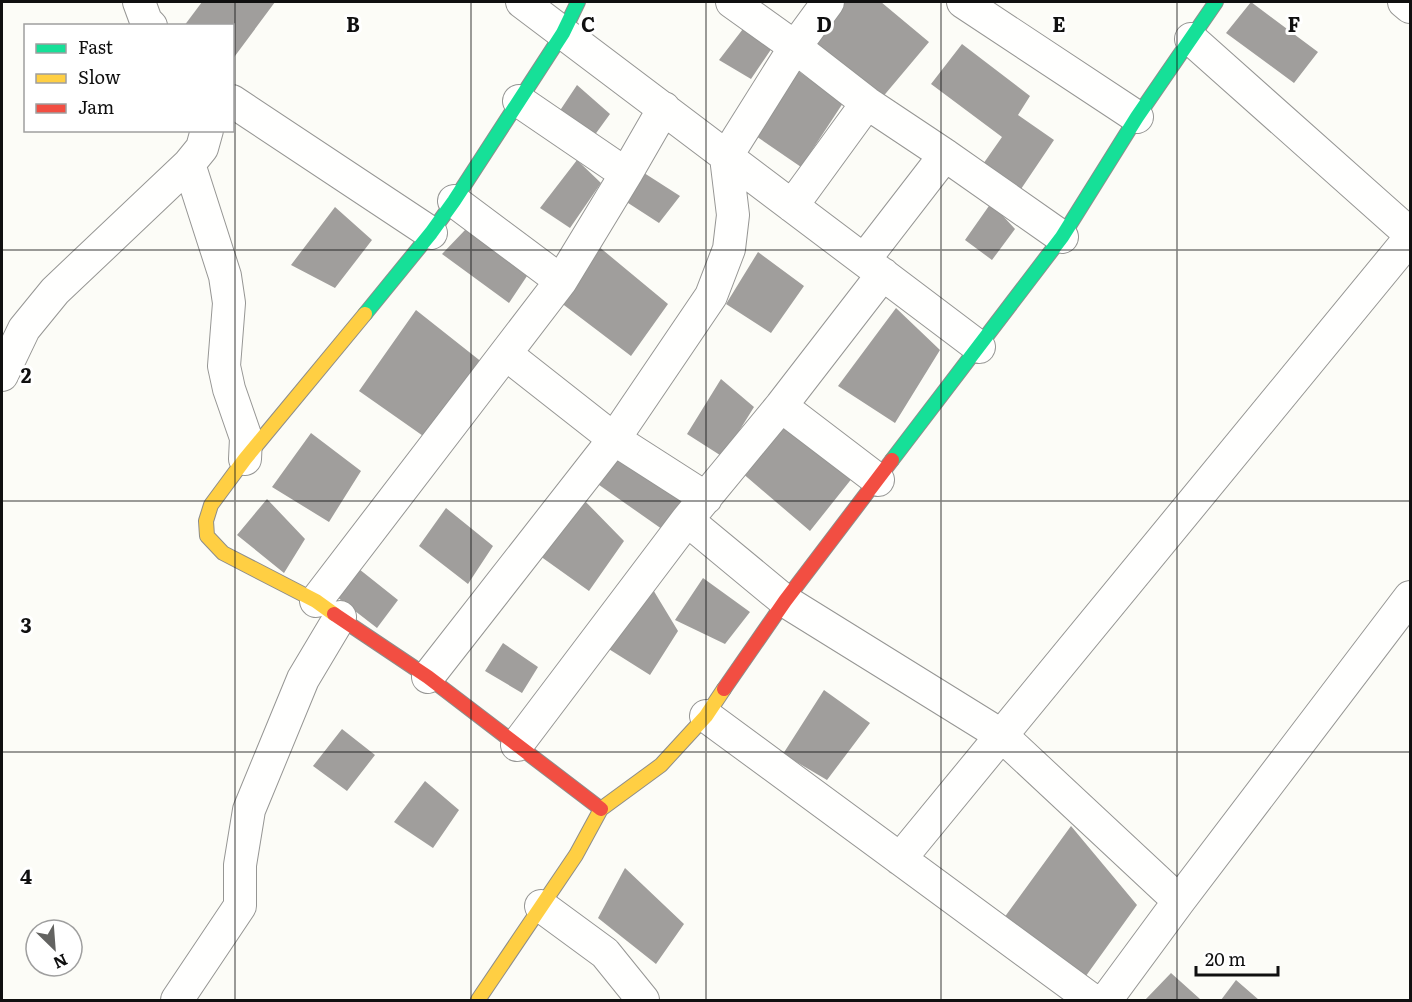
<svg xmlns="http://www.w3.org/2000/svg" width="1412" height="1002" font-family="Literata,serif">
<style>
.building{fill:#a09e9c}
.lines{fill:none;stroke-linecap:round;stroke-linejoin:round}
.street-casing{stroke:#969694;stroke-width:34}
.fast-casing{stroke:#8d8d8b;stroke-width:16}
.slow-casing{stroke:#8d8d8b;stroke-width:16}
.jam-casing{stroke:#8d8d8b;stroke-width:16}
.street{stroke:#fffffe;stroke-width:32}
.fast{stroke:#16e098;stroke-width:14}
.slow{stroke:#ffcf43;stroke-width:14}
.jam{stroke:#f24e42;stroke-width:14}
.grid{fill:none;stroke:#101010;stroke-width:1.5;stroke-opacity:0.55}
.grid-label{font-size:20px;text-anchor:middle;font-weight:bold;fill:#101010;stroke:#fff;stroke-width:6;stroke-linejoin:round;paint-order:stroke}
</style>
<rect width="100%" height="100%" fill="#fcfcf7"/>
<path class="building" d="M202 2H275L232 60V26H184Z
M837 2H881L929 42 881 99 805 45Z
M1251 2 1318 52 1294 83 1226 33Z
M746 25 772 48 751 79 719 60Z
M962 44 1030 96 1018 115 1054 140 1019 192 981 167 1002 137 931 84Z
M791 66 843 103 801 167 753 134Z
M577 85 610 114 594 136 559 112Z
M577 160 601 183 570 228 540 208Z
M641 171 680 196 659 223 625 201Z
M991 203 1015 229 992 260 965 240Z
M335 207 372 240 335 288 291 265Z
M466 229 527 276 509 303 442 254Z
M592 241 668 304 631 356 556 299Z
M758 252 804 286 771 333 726 304Z
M896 308 940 350 895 423 838 386Z
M416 310 483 363 426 438 359 391Z
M721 379 754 407 723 457 687 434Z
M783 419 853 477 810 531 741 472Z
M311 433 361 471 329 522 272 487Z
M615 452 690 508 669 534 592 480Z
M581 497 624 541 589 591 540 556Z
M267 499 305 539 284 573 237 535Z
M446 508 493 546 468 584 419 546Z
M359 569 398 600 377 628 337 597Z
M703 578 750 612 725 644 675 620Z
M652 588 678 631 650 675 604 646Z
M503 643 538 667 522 693 485 671Z
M824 690 870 723 827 780 783 754Z
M342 729 375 755 347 791 313 766Z
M425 781 459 810 433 848 394 822Z
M1071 826 1137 905 1083 980 1001 922Z
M625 868 684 924 656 964 598 918Z
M1171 973 1200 999 1199 1000H1145Z
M1236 980 1259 1000H1221Z"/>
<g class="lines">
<g class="street-casing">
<path id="street" d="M139 2 146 21 151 26
M522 2 979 347
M732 2 795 47 867 103 945 155 1062 237
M963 2 1137 117
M1404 2 1410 7
M1191 39 1410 234
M232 101 431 233
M519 101 626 174
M207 130 202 148 189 164 225 276 229 303 224 366 229 389 246 438 245 459
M454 201 561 281
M792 206 867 103
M864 260 945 155
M506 354 614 439 706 498
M2 375 24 329 55 291 189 164
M781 406 878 480
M687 520 785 601 1001 735 1179 901
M316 601 561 281 626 174 664 108
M428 677 614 439 711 296 729 249 733 215 726 157 795 47 828 2
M706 716 1092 1000
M517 745 687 520 781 406 883 274
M900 859 1410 238
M541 906 605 953 643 1000
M177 1000 240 906V865L249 810 303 679 340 617
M1106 1000 1179 901 1410 597"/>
</g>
<g class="fast-casing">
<path id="fast" d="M365 314 431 233 454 201 563 33 578 2
M892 460 1062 237 1137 117 1216 2"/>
</g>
<g class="slow-casing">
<path id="slow" d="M334 614 316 601 223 553 207 536 206 521 211 505 245 459 365 314
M478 1000 576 855 601 809 661 765 706 716 724 689"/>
</g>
<g class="jam-casing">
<path id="jam" d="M334 614 428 677 601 809
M724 689 785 601 892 460"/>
</g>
<use href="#street" class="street"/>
<use href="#fast" class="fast"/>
<use href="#slow" class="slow"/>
<use href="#jam" class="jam"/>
</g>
<path class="grid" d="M235 2V1000M471 2V1000M706 2V1000M941 2V1000M1177 2V1000M2 250H1410M2 501H1410M2 752H1410"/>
<g class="grid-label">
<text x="353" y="32">B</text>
<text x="588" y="32">C</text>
<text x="824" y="32">D</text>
<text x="1059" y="32">E</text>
<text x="1294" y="32">F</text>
<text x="26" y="383">2</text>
<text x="26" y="633">3</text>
<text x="26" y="884">4</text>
</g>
<rect width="1412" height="1002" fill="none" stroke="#101010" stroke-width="6"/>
<rect x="24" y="24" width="210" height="108" fill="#ffffff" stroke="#9f9f9f" stroke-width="1.5"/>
<rect x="36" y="44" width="30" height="9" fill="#16e098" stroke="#9f9f9f" stroke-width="1.5"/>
<text x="78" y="54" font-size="18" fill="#101010">Fast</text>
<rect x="36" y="74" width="30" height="9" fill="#ffcf43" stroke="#9f9f9f" stroke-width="1.5"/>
<text x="78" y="84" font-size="18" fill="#101010">Slow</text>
<rect x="36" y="104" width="30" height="9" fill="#f24e42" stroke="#9f9f9f" stroke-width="1.5"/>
<text x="78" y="114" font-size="18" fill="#101010">Jam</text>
<g transform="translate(54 948) rotate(155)"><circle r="28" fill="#ffffff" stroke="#9f9f9f" stroke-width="1.5"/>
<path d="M0-4.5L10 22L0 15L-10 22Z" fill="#636361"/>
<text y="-9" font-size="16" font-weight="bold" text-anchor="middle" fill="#101010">N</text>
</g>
<path d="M1196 966v9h82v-9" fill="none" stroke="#101010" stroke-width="3"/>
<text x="1205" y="966" font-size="18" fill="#101010" stroke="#ffffff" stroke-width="4.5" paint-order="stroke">20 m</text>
</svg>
